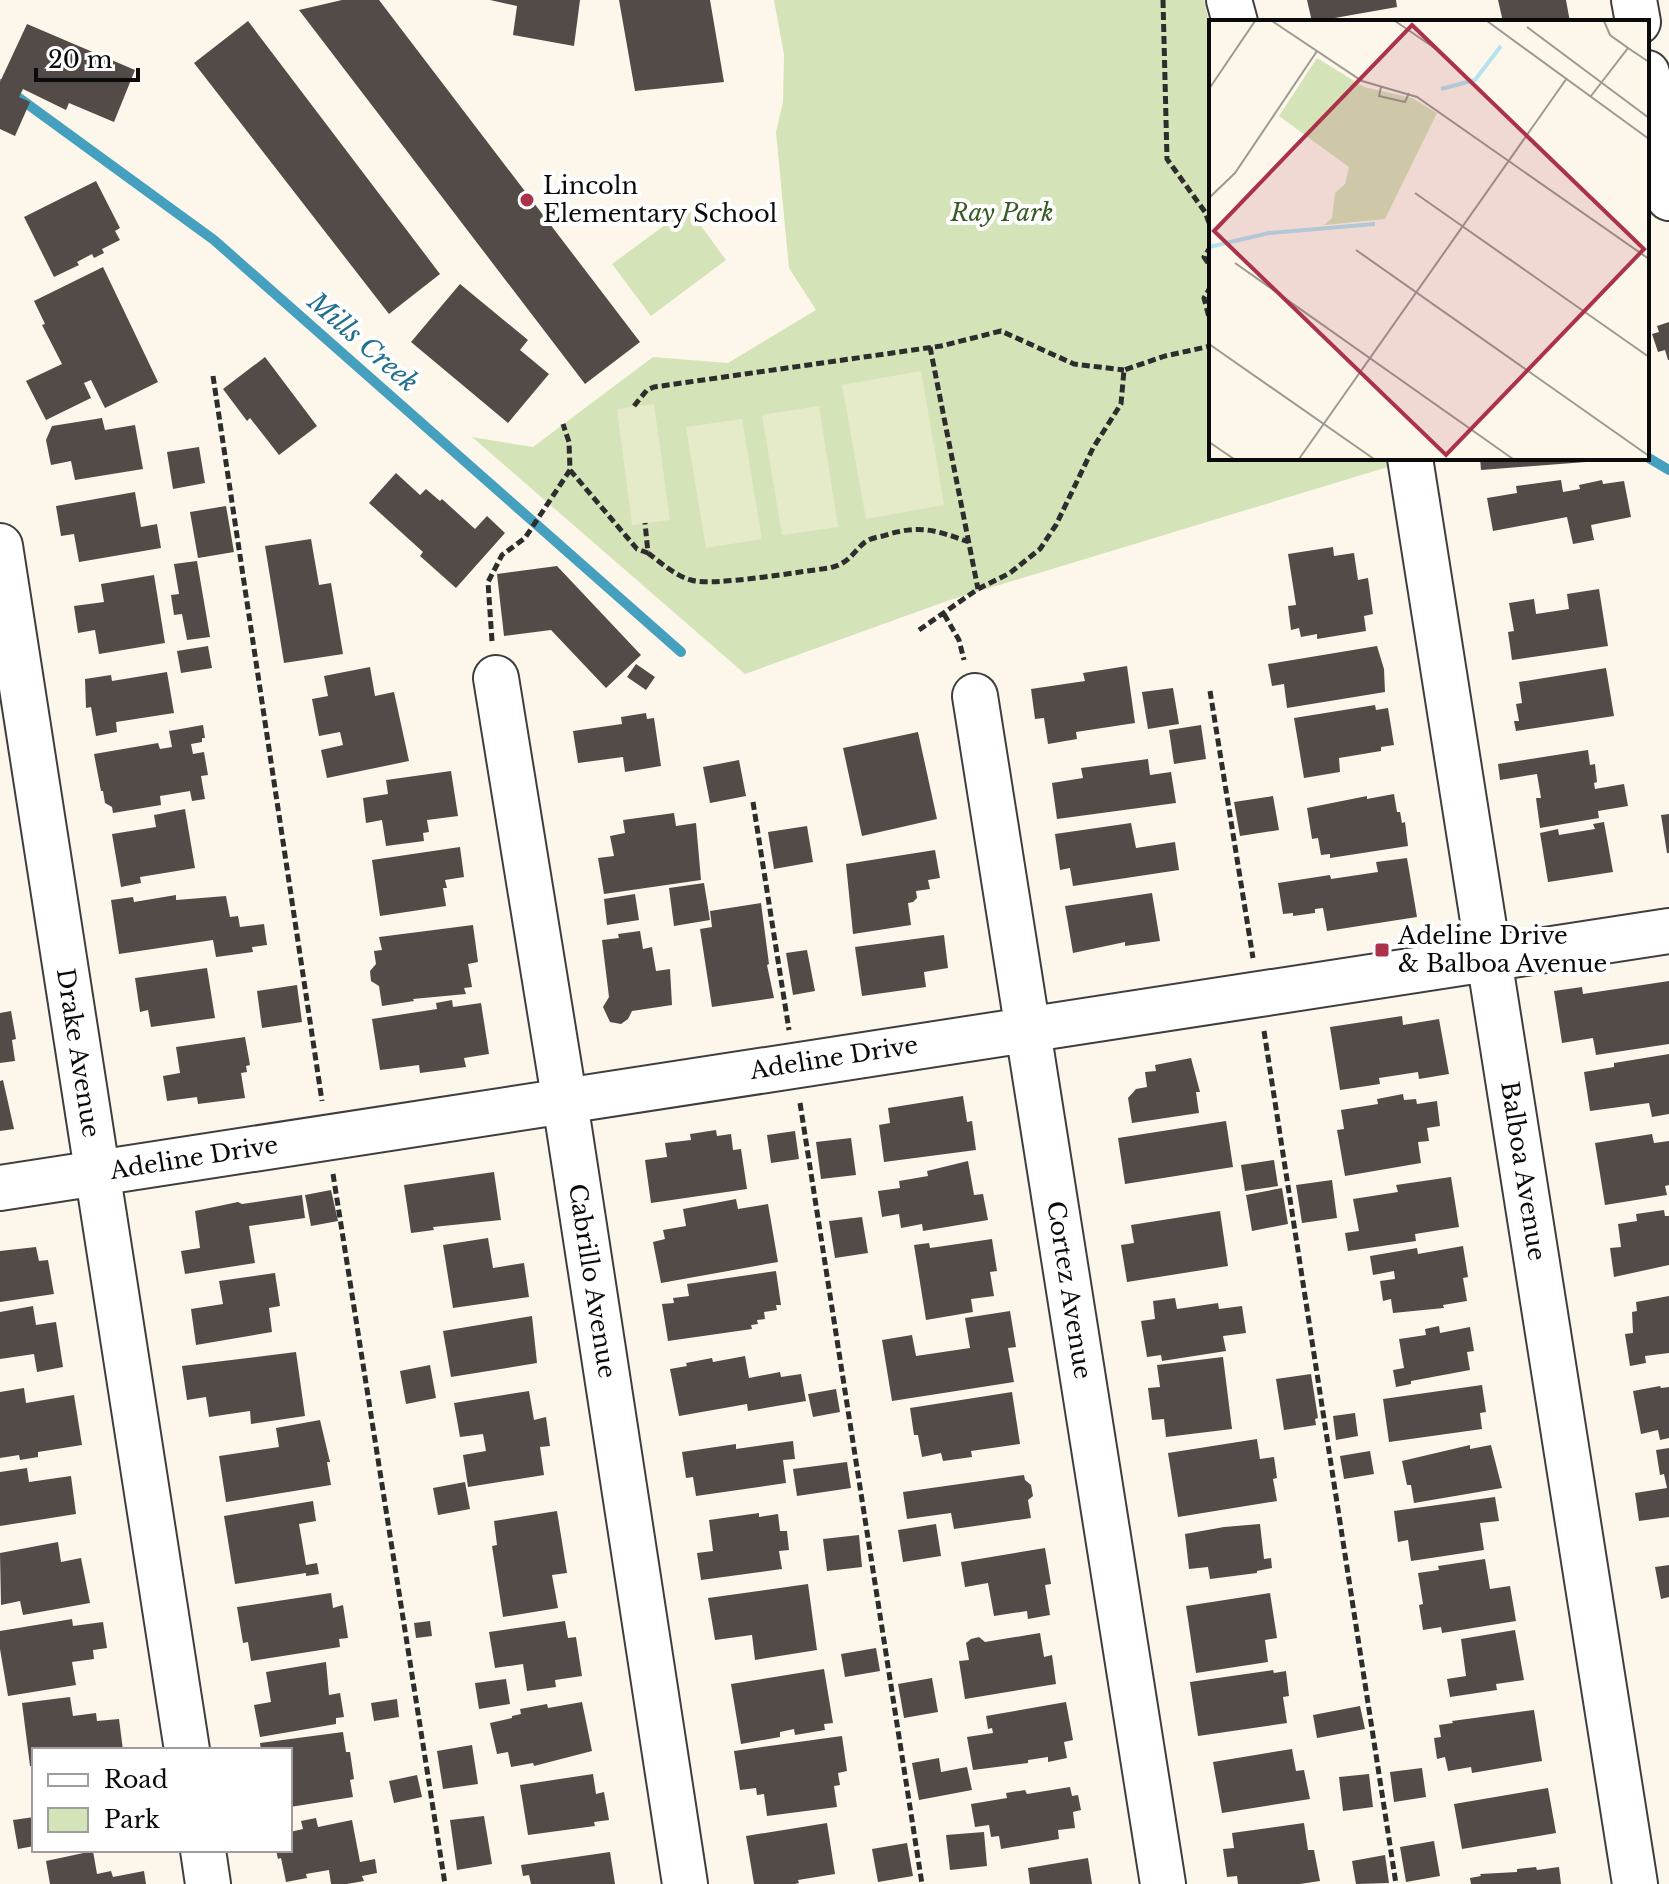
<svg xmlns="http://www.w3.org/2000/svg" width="1669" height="1884" font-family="'Libre Baskerville',serif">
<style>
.green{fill:#d5e3b9}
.pitch{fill:#e5ebc9}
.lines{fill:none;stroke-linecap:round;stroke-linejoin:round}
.stream{stroke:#44a0be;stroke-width:10}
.building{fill:#524b48}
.minor-casing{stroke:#3e3e3e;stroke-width:48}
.path{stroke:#2d2d2d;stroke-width:5;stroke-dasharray:8 4;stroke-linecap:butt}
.minor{stroke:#fff;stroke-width:44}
.poi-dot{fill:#ab324b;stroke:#fff;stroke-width:3}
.labels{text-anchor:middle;stroke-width:8;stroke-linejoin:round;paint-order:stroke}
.poi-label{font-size:24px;fill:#0b0b0b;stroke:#fff;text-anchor:start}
.park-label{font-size:24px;font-style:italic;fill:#375b23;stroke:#fff}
.street-label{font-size:24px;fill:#0b0b0b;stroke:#fff}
.water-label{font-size:26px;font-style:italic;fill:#22708e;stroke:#fff}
.inset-river{fill:none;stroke:#b5e2ef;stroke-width:4}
.inset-road{fill:none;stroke:#9c9991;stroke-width:2}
.view{fill:#ab324b;fill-opacity:0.15;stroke:#ab324b;stroke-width:4}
.inset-edge{fill:none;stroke:#0b0b0b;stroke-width:4}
</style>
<rect width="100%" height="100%" fill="#fdf7eb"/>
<path class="green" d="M774 0H1204L1211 30V458H1400L1401 463 950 600 745 674 472 437 533 447 653 357 728 363 816 310 789 268 776 132 783 102 784 55Z
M688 208 726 260 651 316 612 264Z"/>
<path class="pitch" d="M921 371 944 505 866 519 842 385Z
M654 404 670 520 632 525 617 409Z
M819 406 838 527 782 535 762 415Z
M742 419 762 539 706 548 686 427Z"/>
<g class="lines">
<path class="stream" d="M0 84 214 240 681 652
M1647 457 1669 470"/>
</g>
<path class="building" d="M342 0H379L640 342 585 384 299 10Z
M490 0H580L574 46 513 35 517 6Z
M619 0H710L724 82 635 91Z
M1307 0H1396L1397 7 1312 22Z
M1498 0H1566L1570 22H1503Z
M248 21 440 274 389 314 194 63Z
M27 24 135 70 114 122 69 103 66 110 23 89 19 97 30 102 15 136 0 129V82Z
M96 181 120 228 115 231 120 240 102 249 104 253 94 258 92 254 77 262 79 265 54 277 24 217Z
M103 267 158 382 105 408 91 380 84 383 91 398 46 420 26 381 62 364 42 325 45 324 34 301Z
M460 284 528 340 520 350 549 374 508 423 411 342Z
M1669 322V360H1668L1665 350 1658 352 1652 334 1659 332 1657 326Z
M265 357 317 426 279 455 250 418 247 421 223 389Z
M102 418 105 430 135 425 143 469 75 480 71 461 51 465 46 440 52 426Z
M199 447 205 483 173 489 167 452Z
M1480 458H1586V462L1481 470Z
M396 473 420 495 426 489 440 501 442 499 475 529 487 516 505 533 456 588 420 556 423 552 369 503Z
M1561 480 1563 492 1580 489 1579 485 1602 480 1603 484 1624 481 1631 517 1591 525 1594 540 1573 544 1567 517 1493 531 1487 498 1517 493 1516 486Z
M135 492 141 527 157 524 161 548 79 562 74 534 61 536 56 506Z
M226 506 234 552 198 558 190 512Z
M311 539 319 585 331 583 343 654 284 663 265 546Z
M1333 547 1334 556 1354 553 1358 580 1368 578 1373 614 1364 616 1366 631 1317 639V634L1301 637 1299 628 1291 630 1288 606 1296 605 1288 554Z
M197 561 210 637 187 640 182 614 174 615 171 595 179 594 174 564Z
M557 566 641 655 606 688 551 630 504 636 497 574Z
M154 575 165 643 99 654 95 630 78 633 74 606 104 602 101 584Z
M1599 589 1608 646 1512 660 1508 632 1514 631 1509 603 1534 599 1536 614 1569 609 1567 594Z
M208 646 212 668 181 673 177 651Z
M1377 646 1384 669 1385 692 1287 708 1284 684 1272 686 1268 664Z
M636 664 655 677 646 690 627 677Z
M1127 666 1135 723 1076 732 1077 739 1048 744 1044 718 1035 719 1031 689 1085 681 1083 673Z
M370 667 375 696 394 692 409 761 327 778 321 750 343 745 340 732 319 736 312 699 328 696 324 676Z
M1606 668 1614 716 1516 731 1514 721H1519L1516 704 1522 703 1519 682Z
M167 672 174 713 116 722 117 732 96 736 91 707 86 708 85 679 111 675 112 681Z
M1173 688 1179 724 1148 729 1142 692Z
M1375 705 1376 710 1388 708 1394 745 1381 747V751L1339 758 1340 772 1304 778 1294 718Z
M646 713 647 719 654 718 661 766 625 772 623 757 578 763 573 731 622 724 621 717Z
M203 725 205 738H202V742L191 744 193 754 204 752 208 775 201 776 205 799 192 801 190 791 160 796 161 805 113 813 112 807 105 803 103 791H101L94 754 158 743 160 749 172 747 169 731Z
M1201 725 1206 759 1174 764 1169 730Z
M918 732 937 819 862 836 843 748Z
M1588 750 1590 765 1595 764 1597 782 1594 783 1595 789 1624 784 1628 806 1598 811 1599 818 1540 828 1536 798H1541L1537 774 1500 780 1498 764Z
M1148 759 1150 775 1171 772 1176 803 1057 819 1052 783 1083 778 1081 768Z
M739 760 746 796 710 803 703 767Z
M451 771 458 816 427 820 429 832 423 833 424 841 386 846 382 820 366 823 363 798 388 794 386 780Z
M1394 794 1397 812H1400L1402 823 1405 822 1408 846 1330 858V854L1321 855 1318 838 1312 839 1307 808 1367 796V799Z
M1273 796 1279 830 1240 836 1234 802Z
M185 809 195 868 140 877 141 883 121 887 112 834 156 827 154 815Z
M674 813 676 826 696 823 701 880 604 894 598 858 614 856 610 836 625 833 623 820Z
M1669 814V853H1667L1661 815Z
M1604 822 1613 872 1548 882 1540 833 1558 829 1559 835 1595 829 1593 824Z
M1131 823 1136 848 1175 842 1179 870 1073 886 1070 868 1060 870 1055 834Z
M807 826 813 862 774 869 768 832Z
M460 847 464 877 445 880 447 888H443L446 906 380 916 372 860Z
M935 850 940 878 928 880 930 889 916 891 917 898 913 902 908 903 911 925 853 934 846 864Z
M1407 858 1417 917 1327 931 1323 908 1315 909V913L1293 916V913L1283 914 1278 883 1330 875 1331 879 1378 872 1376 862Z
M704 883 710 920 674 926 669 888Z
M1152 893 1160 941 1125 946V942L1073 953 1065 906Z
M635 894 639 920 607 925 604 899Z
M176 895V900L226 896 230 917 238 916 240 927 264 924 267 945 252 947 253 952 216 957 213 940 119 954 111 900 133 897 134 902Z
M761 903 769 964 767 965 774 998 712 1007 700 929 712 927 710 911Z
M473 925 478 962 468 964 472 987 464 988 466 994 413 999 414 1001 382 1006 379 986 371 981 370 971 376 964 374 951 382 950 379 937Z
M640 931 643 949 652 947 656 971 670 969 672 1005 632 1011 628 1019 621 1024 610 1022 603 1007 609 997 602 940 619 938 618 934Z
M944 935 948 968 924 972 926 987 862 996 855 947Z
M807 950 815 991 793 995 786 953Z
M207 968 215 1018 151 1027 148 1010 140 1012 135 978Z
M1669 981V1044L1596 1055 1593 1038 1562 1043 1554 991 1582 987 1583 994Z
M297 985 302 1022 262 1028 257 991Z
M452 1000 453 1007 481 1003 489 1054 464 1058 466 1067 420 1073 419 1065 380 1070 372 1019 437 1009 436 1003Z
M11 1011 16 1039 12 1040 15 1061 0 1063V1013Z
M1402 1016 1403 1025 1439 1019 1449 1074 1419 1079 1418 1072 1379 1078 1380 1084 1340 1090 1330 1027Z
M245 1037 250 1065 246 1066 247 1072 241 1073 245 1098 198 1104 197 1097 167 1101 163 1076 180 1073 176 1047Z
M1669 1054V1114L1652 1117 1649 1103 1590 1111 1584 1072 1614 1067V1063Z
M1191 1058 1200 1092H1196L1199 1113 1132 1123 1128 1098 1136 1089 1147 1087 1145 1072 1156 1071 1155 1065Z
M3 1080 14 1129 0 1131V1081Z
M1403 1094 1404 1100 1416 1099 1417 1104 1437 1101 1440 1126 1427 1128 1429 1141 1418 1142 1421 1163 1345 1176 1337 1130 1344 1129 1341 1110 1378 1104 1377 1099Z
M963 1096 967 1122 972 1121 976 1150 884 1162 879 1125 890 1123 888 1108Z
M1226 1121 1233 1167 1125 1184 1118 1138Z
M716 1130 717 1136 731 1134 733 1150 741 1149 747 1189 651 1203 645 1160 667 1157 665 1143 691 1140 690 1134Z
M795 1131 799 1159 771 1163 767 1135Z
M1652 1134 1654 1143 1669 1141V1185L1665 1186 1667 1195 1605 1205 1595 1143Z
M851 1138 856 1175 821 1179 816 1142Z
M1274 1160 1278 1186 1245 1191 1241 1165Z
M968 1161 974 1195 983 1194 988 1220 923 1231 922 1224 901 1228 899 1214 882 1217 878 1191 900 1188 899 1181 928 1176 927 1171Z
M494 1172 501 1220 433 1227 434 1230 411 1233 404 1185Z
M1451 1177 1459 1227 1415 1234 1416 1241 1348 1251 1345 1233 1359 1231 1353 1199 1398 1192 1396 1185Z
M1332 1180 1337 1218 1302 1223 1296 1185Z
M1282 1188 1288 1224 1252 1231 1246 1195Z
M331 1190 338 1221 311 1226 305 1195Z
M302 1195 305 1218 249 1226 255 1263 185 1274 181 1251 200 1248 195 1211 238 1202 242 1204Z
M736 1199 738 1209 768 1204 778 1262 661 1283 653 1242 665 1239 663 1230 686 1226 683 1209Z
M1664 1210 1665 1216H1669V1265L1614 1277 1610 1248 1621 1247 1618 1224 1637 1221 1636 1214Z
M1220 1211 1228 1266 1127 1282 1121 1245 1134 1243 1131 1225Z
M862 1217 868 1253 835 1258 829 1221Z
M488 1238 493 1268 524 1263 529 1297 453 1308 443 1245Z
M992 1239 997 1271 990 1272 994 1296 971 1299 973 1312 926 1320 914 1245 929 1243 930 1248Z
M1463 1246 1468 1277 1463 1278 1467 1301 1443 1305 1444 1308 1393 1313 1391 1299 1383 1301 1380 1281 1395 1279 1394 1271 1373 1275 1370 1256 1417 1248 1418 1254Z
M36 1247 39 1261 48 1260 54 1294 0 1302V1251Z
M776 1271 781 1305H776L777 1310 764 1312 765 1319 757 1320 758 1324 751 1325 752 1329 668 1341 662 1304 674 1303 673 1298 689 1296 687 1284Z
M275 1273 280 1306 269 1308 272 1332 196 1345 191 1309 223 1304 219 1281Z
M1669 1296V1353L1645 1356 1646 1363 1630 1366 1625 1334 1633 1333 1632 1312 1637 1311 1636 1302Z
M1175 1298 1177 1309 1218 1303 1219 1309 1242 1306 1246 1333 1223 1336 1226 1351 1162 1361 1161 1355 1147 1357 1141 1321 1155 1319 1153 1301Z
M33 1306 36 1325 56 1322 63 1367 37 1372 34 1354 0 1359V1312Z
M1010 1311 1016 1347 1008 1348 1014 1382 892 1401 882 1340 912 1335 916 1356 970 1348 965 1318Z
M532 1316 537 1363 451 1377 443 1331Z
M1439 1326 1440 1333 1470 1327 1474 1351 1467 1352 1470 1370 1411 1381V1384L1396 1387 1393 1370 1404 1368 1399 1339 1426 1335 1425 1329Z
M296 1352 305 1416 251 1424 250 1411 209 1417 206 1397 187 1400 182 1366Z
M745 1356 749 1378 780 1372 781 1377 801 1374 806 1401 748 1411 747 1404 679 1416 670 1369 687 1366 686 1363 712 1358 713 1362Z
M1223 1357 1232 1429 1166 1437 1164 1419 1152 1420 1148 1388 1160 1387 1157 1365Z
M430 1365 436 1398 406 1404 400 1371Z
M1311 1374 1318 1418 1315 1419 1316 1425 1284 1430 1276 1379Z
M1482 1385 1486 1412 1480 1413 1482 1429 1389 1442 1383 1399Z
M1660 1386 1661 1388 1669 1387V1438L1660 1440 1658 1430 1641 1434 1633 1391Z
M24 1388 26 1403 74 1395 82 1445 38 1452V1457L20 1460 19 1455 0 1458V1392Z
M836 1389 840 1412 813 1417 808 1394Z
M529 1391 534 1420 546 1417 550 1446 540 1447 544 1475 468 1487 463 1455 486 1451 483 1434 460 1437 454 1403Z
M1012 1392 1020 1444 971 1451 972 1457 943 1461 941 1453 922 1457 918 1435H914L910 1408Z
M1355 1413 1358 1436 1336 1440 1333 1416Z
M320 1420 330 1462H327L331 1485 226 1502 219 1456 279 1447 276 1428Z
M1257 1439 1260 1459 1274 1457 1277 1478 1273 1479 1277 1501 1178 1517 1168 1453Z
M793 1441 795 1459 783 1460 786 1483 696 1496 693 1477 686 1478 682 1452 736 1444V1449Z
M1470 1445V1449L1491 1445 1502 1488 1414 1503 1411 1485H1407L1402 1461Z
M1669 1448V1517L1639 1521 1635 1493 1667 1488 1664 1474 1660 1475 1656 1450Z
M1370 1451 1374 1474 1344 1479 1340 1456Z
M847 1462 851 1488 797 1496 793 1469Z
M27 1468 29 1482 71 1476 76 1514 0 1526V1472Z
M1024 1475 1025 1480 1031 1485 1033 1496 1028 1500 1031 1518 954 1529 951 1513 907 1519 903 1492Z
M465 1482 470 1509 438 1515 433 1488Z
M1495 1497 1499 1521 1480 1523 1484 1550 1411 1561 1408 1540 1398 1542 1394 1511Z
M313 1501 316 1521 299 1524 306 1565 317 1563 319 1574 306 1576V1573L235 1584 224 1516Z
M557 1511 567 1573 552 1575 558 1608 503 1617 492 1546 497 1545 494 1521Z
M759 1513V1517L778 1514 780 1531H787L789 1550 779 1551 782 1569 701 1580 697 1553 713 1551 709 1520Z
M936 1524 941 1556 903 1562 898 1530Z
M1260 1524 1264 1559 1271 1558 1272 1568 1257 1571V1573L1210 1579 1208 1567 1189 1569 1185 1534 1224 1527Z
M859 1535 862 1567 827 1571 823 1539Z
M58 1542 61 1562 81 1558 90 1603 23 1615 20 1601 1 1605 0 1553Z
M1045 1548 1051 1584 1045 1585 1050 1615 1028 1619 1027 1611 994 1616 988 1583 965 1587 961 1562Z
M1485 1559 1490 1589 1510 1586 1516 1621 1442 1633 1441 1627 1423 1630 1419 1605 1423 1604 1418 1573 1439 1570 1438 1566Z
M1669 1565V1597L1661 1599 1655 1567Z
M808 1584 817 1650 755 1660 752 1635 715 1640 708 1598Z
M331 1593 333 1608 343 1605 348 1638 339 1639 340 1647 251 1661 248 1642 243 1643 237 1607Z
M1270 1593 1277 1638 1265 1640 1268 1662 1196 1673 1186 1606Z
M72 1619 73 1626 103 1622 107 1648 93 1650 94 1659 72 1662 76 1685 8 1696 0 1649V1631Z
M430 1621 432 1636 416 1638 414 1623Z
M565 1621 568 1638 576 1637 582 1676 555 1680 556 1687 527 1691 523 1664 495 1668 489 1632Z
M1515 1630 1524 1680 1496 1684 1497 1690 1450 1697 1447 1679 1466 1676 1461 1639Z
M1040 1633 1044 1657 1052 1655 1056 1684 965 1699 959 1661 969 1660 966 1643 971 1639 979 1637 985 1642Z
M876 1648 880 1671 845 1677 841 1654Z
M326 1662 329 1695 340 1693 344 1717 336 1718V1724L260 1737 254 1705 271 1702 266 1672Z
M824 1669 833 1723 824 1724 825 1730 795 1735 794 1729 780 1732V1737L741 1744 731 1684Z
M1273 1670 1274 1673 1286 1671 1289 1696 1283 1697 1287 1723 1198 1736 1190 1682Z
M932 1678 938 1712 904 1718 898 1684Z
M506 1679 510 1704 479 1709 475 1683Z
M70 1697 73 1716 96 1713 97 1721 119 1719 123 1750H34V1766H30L22 1703Z
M397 1699 399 1717 374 1721 371 1703Z
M582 1702 592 1751 534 1766 533 1763 511 1767 508 1752 497 1754 490 1723 512 1718V1716L521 1714 520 1709 547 1704 548 1708Z
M1066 1702 1073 1740 1064 1742 1067 1758 1048 1762V1757L1028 1760V1763L973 1770 967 1737 993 1733 992 1728 988 1729 986 1716Z
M1360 1706 1365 1729 1317 1738 1313 1715Z
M1534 1710 1542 1761 1472 1773 1471 1767 1448 1771 1445 1757 1437 1759 1434 1738 1441 1737 1439 1725 1453 1723 1452 1721Z
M343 1732 346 1752H350L354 1779 350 1780 353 1797 290 1807V1750H261L260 1743Z
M842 1736 847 1771 838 1773 840 1785 834 1786 837 1807 767 1816 764 1794 757 1795 756 1788 740 1790 734 1751Z
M472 1745 478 1784 443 1789 437 1751Z
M1292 1749 1296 1771 1304 1770 1310 1799 1222 1813 1213 1762Z
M939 1758 941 1772 967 1767 972 1790 919 1800 912 1763Z
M1422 1768 1426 1797 1394 1802 1390 1772Z
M593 1774 596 1794 604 1792 609 1820 594 1822 595 1826 528 1835 520 1785Z
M1369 1774 1373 1807 1343 1811 1339 1777Z
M417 1775 422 1797 394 1803 389 1781Z
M1070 1787 1072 1796 1078 1795 1081 1810 1073 1812 1075 1828 1058 1830 1059 1839 1001 1849 999 1836 991 1837 989 1825 975 1827 971 1804 1007 1798 1006 1793 1025 1790 1027 1794Z
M1548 1788 1556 1833 1462 1849 1454 1804Z
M484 1816 492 1864 457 1870 450 1820Z
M34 1817V1846L18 1849 13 1820Z
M316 1818 318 1827 352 1820 360 1862 375 1859 377 1873 362 1876 364 1881 347 1884H331L329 1870 306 1874 307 1878 286 1882 281 1858 278 1859 276 1850H290V1832L303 1829 301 1821Z
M827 1823 835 1874 798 1880 799 1883 795 1884H754L746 1836Z
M1304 1823 1308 1850H1314L1320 1881 1300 1884H1238L1237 1876 1227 1877 1223 1849 1234 1848 1232 1833Z
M984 1832 987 1866 950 1870 946 1835Z
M1434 1841 1440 1876 1406 1882 1400 1847Z
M907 1843 913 1876 878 1882 872 1849Z
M93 1851 97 1874 111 1871 113 1877 144 1871 146 1884H50L46 1861Z
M610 1852 615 1884H531L529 1875 523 1876 521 1865Z
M1385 1855 1389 1883 1356 1884 1352 1861Z
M1088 1858 1092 1884H1030L1028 1868Z
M1536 1867 1537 1870 1559 1867 1561 1884H1471L1470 1878 1481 1876 1480 1874 1517 1872V1869Z"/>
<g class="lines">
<g class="minor-casing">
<path id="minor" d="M1229 0 1235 22
M1634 0 1638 22
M1647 73 1669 198
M1410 458 1635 1884
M0 546 187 1750
M496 678 569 1128 685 1884
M975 696 1163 1884
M0 1188 1669 931
M203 1850 208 1884"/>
</g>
<path class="path" d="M1163 0 1167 159 1205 212 1211 228
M1211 246 1204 257 1211 267
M1211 286 1204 298 1211 325
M930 347 978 589
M213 376 322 1101
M634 406 647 390 654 387 941 346 1001 331 1074 364 1124 370
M570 470 637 549 648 553 645 523
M648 553C661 563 676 576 691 580 713 587 802 571 830 568 851 562 851 554 865 542 869 539 877 537 883 536 919 524 935 530 969 542
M944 614 959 640 964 660
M919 630 978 589 1010 573 1040 549 1056 525 1093 448 1121 404 1124 370 1165 356 1211 346
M492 641 488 582 502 555 525 538 570 470 569 442 563 424
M1210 691 1253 958
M753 802 789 1030
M1264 1031 1396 1884
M800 1103 922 1884
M333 1174 445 1884"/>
<use href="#minor" class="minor"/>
</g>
<g class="poi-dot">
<circle cx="527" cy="200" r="8"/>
<rect x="1374" y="942" width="16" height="16" rx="4"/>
</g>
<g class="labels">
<g class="poi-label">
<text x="543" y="194">Lincoln<tspan x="543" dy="28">Elementary School</tspan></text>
<text x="1398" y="944">Adeline Drive<tspan x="1398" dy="28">&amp; Balboa Avenue</tspan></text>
</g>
<g class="park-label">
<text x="1002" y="221">Ray Park</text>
</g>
<g class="street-label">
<text transform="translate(78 1053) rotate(81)" y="8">Drake Avenue</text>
<text transform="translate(834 1058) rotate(-9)" y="8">Adeline Drive</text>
<text transform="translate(194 1158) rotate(-9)" y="8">Adeline Drive</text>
<text transform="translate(1523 1171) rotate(81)" y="8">Balboa Avenue</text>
<text transform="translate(592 1281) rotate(81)" y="8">Cabrillo Avenue</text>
<text transform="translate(1069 1290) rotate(81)" y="8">Cortez Avenue</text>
</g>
<g class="water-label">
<text transform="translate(363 342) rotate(41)" y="9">Mills Creek</text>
</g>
</g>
<g transform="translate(1209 20)">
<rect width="440" height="440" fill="#fdf7eb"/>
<path d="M108 38 155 67 203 78 228 93 176 199 115 205 123 198 126 173 136 164 140 147 70 96Z" fill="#d5e3b9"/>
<path class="inset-river" d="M232 69 266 60 292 26M0 227 60 213 166 204"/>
<path class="inset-road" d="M63 1 153 61 208 77 440 239M186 1 230 31M278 1 440 119M318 7 440 98M419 28 440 42M172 67 170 76 196 82 200 73M0 69 46 1M382 76 419 28 401 15 395 1M206 173 440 337M0 178 26 153 108 31M147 230 440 436M26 243 304 439M0 324 165 439M0 422 25 439M90 439 358 58"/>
<path class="view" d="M203 5 435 229 237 435 5 211Z"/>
<rect width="440" height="440" class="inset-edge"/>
</g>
<rect x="32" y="1748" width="260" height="104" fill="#ffffff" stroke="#9d9d9d" stroke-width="2"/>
<rect x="48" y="1774" width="40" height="12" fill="#ffffff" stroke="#9d9d9d" stroke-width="2"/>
<text x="104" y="1788" font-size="24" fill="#0b0b0b">Road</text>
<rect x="48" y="1808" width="40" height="24" fill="#d5e3b9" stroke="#9d9d9d" stroke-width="2"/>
<text x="104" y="1828" font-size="24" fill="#0b0b0b">Park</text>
<path d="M36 68v12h102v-12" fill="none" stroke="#0b0b0b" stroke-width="4"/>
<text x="48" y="68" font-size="24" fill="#0b0b0b" stroke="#ffffff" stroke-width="6" paint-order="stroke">20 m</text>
</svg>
